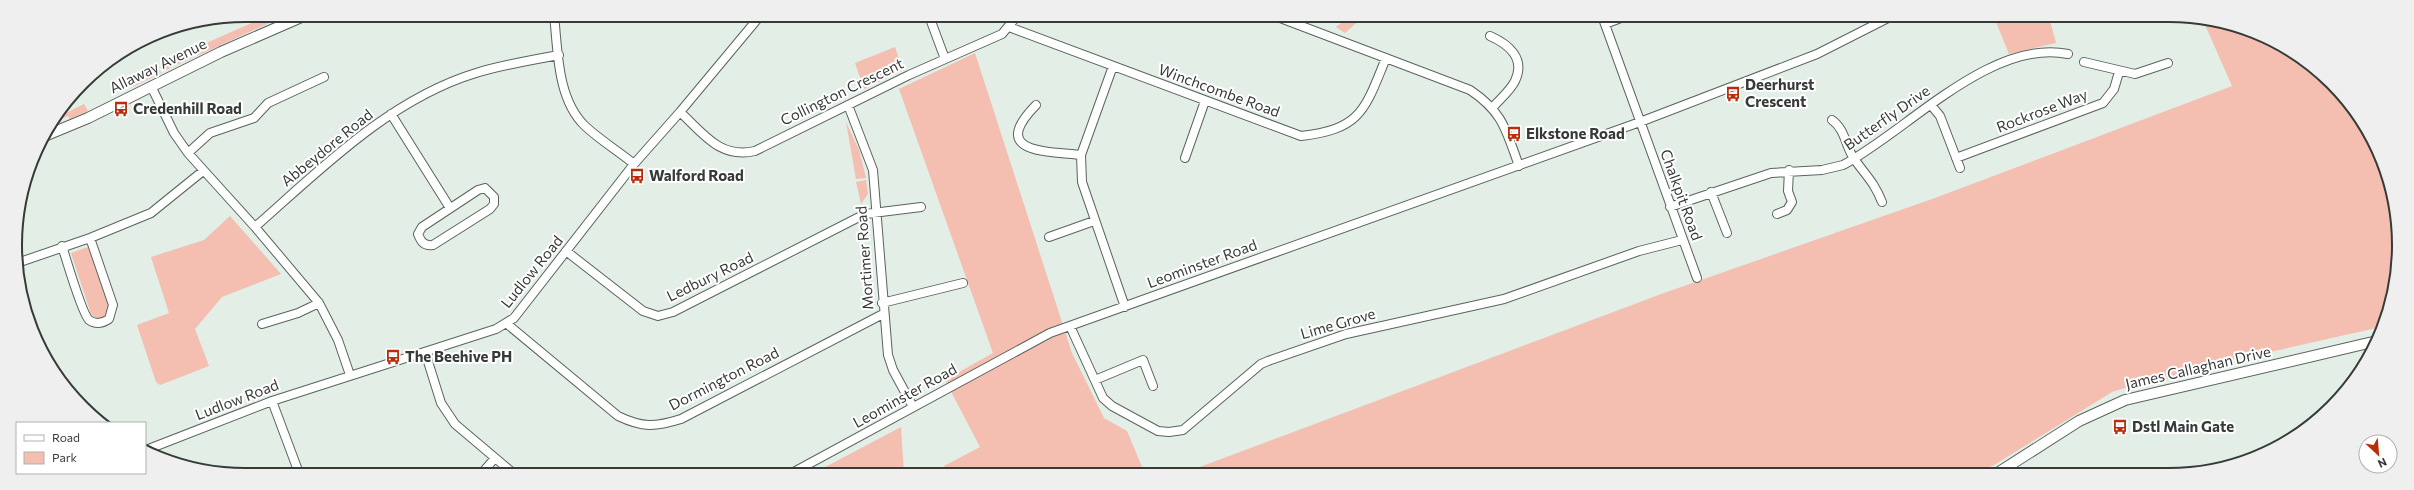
<svg xmlns="http://www.w3.org/2000/svg" width="2414" height="490" font-family="Commissioner,sans-serif">
<style>
.green{fill:#f4beb1}
.lines{fill:none;stroke-linecap:round;stroke-linejoin:round}
.minor-casing{stroke:#5a645d;stroke-width:10}
.tertiary-casing{stroke:#5a645d;stroke-width:12}
.minor{stroke:#fff;stroke-width:8}
.tertiary{stroke:#fff;stroke-width:10}
.labels{text-anchor:middle;stroke-width:4;stroke-linejoin:round;paint-order:stroke}
.street-label{font-size:15px;fill:#373b38;stroke:#fff}
.poi-label{font-size:15px;font-weight:bold;fill:#373b38;stroke:#fff;text-anchor:start}
.rim{fill:none;stroke:#373b38;stroke-width:2}
</style>
<rect width="100%" height="100%" fill="#e2eee6"/>
<path class="green" d="M267 16 269 23 197 56 193 49Z
M1350 16H1364L1345 33 1336 27Z
M2037 17H2049L2056 43 2009 54 1996 22Z
M2202 18 2284 46 2351 105 2391 185 2397 275 2381 327 2252 356 2242 353 2234 360 2194 366 2189 373 2147 386 2138 384 2112 392 1994 465 1973 474H1181L1664 293 1935 198 2232 86Z
M895 47 903 70 864 89 855 63Z
M191 51 194 57 164 71 161 65Z
M975 53 1072 353 1104 418 1127 431 1145 474H948L944 466 980 447 945 380 993 353 899 89Z
M158 67 161 73 133 87 130 81Z
M84 104 88 111 70 119 68 116 61 119 60 116Z
M846 122 859 150 866 178 856 179Z
M866 180 868 194 861 204 856 182Z
M230 216 281 274 222 297 195 329 209 366 160 385 156 382 137 325 169 313 151 257 204 240Z
M88 247 110 309 107 317 98 320 91 314 71 253Z
M901 427 904 474 814 473Z"/>
<g class="lines">
<g class="minor-casing">
<path id="minor" d="M554 15C558 51 557 99 585 126 600 140 618 151 634 164
M929 16 945 59
M1275 16 1470 90C1503 112 1506 130 1519 166
M1602 16 1697 278
M1605 24 1626 16
M1009 27 1301 136C1362 129 1365 109 1386 58
M1490 36C1508 44 1526 58 1515 81 1510 91 1500 99 1493 107
M2084 62 2135 74 2168 63
M1113 66 1081 155 1082 182 1125 307
M151 86 174 133 188 153 255 227 319 303 338 340 350 375
M848 105 873 170 888 355 893 370 913 407
M1036 105C989 153 1045 151 1081 155
M1931 105 1940 116 1960 168
M680 112C704 134 720 159 755 151L909 75 1002 34 1017 16
M391 114 450 208
M1832 120C1846 130 1845 147 1855 160 1867 177 1874 182 1882 202
M188 153 210 133 254 118 268 103 324 77
M1185 158 1205 101
M1956 158 2103 103 2114 89 2119 72
M485 188 494 197V204L490 209 433 245C424 246 421 242 418 234L422 227 478 190Z
M1711 192 1727 233
M1670 207 1771 173 1822 170 1843 165C1907 131 1991 38 2068 54
M1777 214 1787 210 1792 202 1788 191 1789 170
M255 227C321 169 390 99 476 73 502 65 531 60 559 55
M1049 237 1094 221
M62 246C66 258 82 314 89 320 96 325 103 323 109 319L113 305 90 238
M566 251 643 311 658 316 673 312 865 214 921 207
M20 262 90 238 151 213 203 171
M882 303 963 283
M506 323 618 416C643 428 655 427 681 419L883 314
M262 324 298 313 319 303
M1070 326 1103 398 1112 406 1158 431 1169 432 1183 430 1261 364 1268 361 1346 334 1504 299 1639 251 1682 240
M425 352 441 403 455 424 513 473
M1095 380 1143 360 1153 386
M272 401 299 473
M146 450 272 401 496 329 514 318 634 164 680 112 760 16
M482 473 495 458
M792 473 1050 333 1640 122 1817 54 1890 17"/>
</g>
<g class="tertiary-casing">
<path id="tertiary" d="M47 135 88 118 221 52 306 15
M1996 474 2079 421 2125 400 2377 341"/>
</g>
<use href="#minor" class="minor"/>
<use href="#tertiary" class="tertiary"/>
</g>
<defs>
<g id="bus-bare" transform="scale(1.2)"><path d="M-5-6H5V4H4V6H2V4H-2V6H-4V4H-5ZM-3.5-4V0h7V-4ZM-3.5 1.2v1.5H-2V1.2ZM2 1.2v1.5H3.5V1.2Z" fill="#b82e0b" stroke="#fff" stroke-width="2.5" paint-order="stroke"/></g>
</defs>
<g fill-rule="evenodd">
<use href="#bus-bare" x="1733" y="94"/>
<use href="#bus-bare" x="121" y="109"/>
<use href="#bus-bare" x="1514" y="134"/>
<use href="#bus-bare" x="637" y="176"/>
<use href="#bus-bare" x="393" y="357"/>
<use href="#bus-bare" x="2120" y="427"/>
</g>
<g class="labels">
<g class="street-label">
<text transform="translate(158 66) rotate(-26)" y="5">Allaway Avenue</text>
<text transform="translate(1219 91) rotate(20)" y="5">Winchcombe Road</text>
<text transform="translate(842 92) rotate(-26)" y="5">Collington Crescent</text>
<text transform="translate(2042 111) rotate(-21)" y="5">Rockrose Way</text>
<text transform="translate(1887 118) rotate(-35)" y="5">Butterfly Drive</text>
<text transform="translate(327 148) rotate(-39)" y="5">Abbeydore Road</text>
<text transform="translate(1681 195) rotate(70)" y="5">Chalkpit Road</text>
<text transform="translate(865 258) rotate(-94)" y="5">Mortimer Road</text>
<text transform="translate(1202 264) rotate(-20)" y="5">Leominster Road</text>
<text transform="translate(532 272) rotate(-51)" y="5">Ludlow Road</text>
<text transform="translate(710 277) rotate(-26)" y="5">Ledbury Road</text>
<text transform="translate(1338 324) rotate(-16)" y="5">Lime Grove</text>
<text transform="translate(2198 368) rotate(-13)" y="5">James Callaghan Drive</text>
<text transform="translate(724 379) rotate(-27)" y="5">Dormington Road</text>
<text transform="translate(905 396) rotate(-29)" y="5">Leominster Road</text>
<text transform="translate(237 400) rotate(-21)" y="5">Ludlow Road</text>
</g>
<g class="poi-label">
<text x="1745" y="90">Deerhurst<tspan x="1745" dy="17">Crescent</tspan></text>
<text x="133" y="114">Credenhill Road</text>
<text x="1526" y="139">Elkstone Road</text>
<text x="649" y="181">Walford Road</text>
<text x="405" y="362">The Beehive PH</text>
<text x="2132" y="432">Dstl Main Gate</text>
</g>
</g>
<path d="M0 0H2414V490H0ZM245 22H2169A223 223 0 0 1 2392 245V245A223 223 0 0 1 2169 468H245A223 223 0 0 1 22 245V245A223 223 0 0 1 245 22Z" fill="#efefef" fill-rule="evenodd"/>
<path class="rim" d="M245 22H2169A223 223 0 0 1 2392 245V245A223 223 0 0 1 2169 468H245A223 223 0 0 1 22 245V245A223 223 0 0 1 245 22Z"/>
<rect x="16" y="422" width="130" height="52" fill="#ffffff" stroke="#afb1af"/>
<rect x="24" y="435" width="20" height="6" fill="#ffffff" stroke="#afb1af"/>
<text x="52" y="442" font-size="12" fill="#373b38">Road</text>
<rect x="24" y="452" width="20" height="12" fill="#f4beb1" stroke="#afb1af"/>
<text x="52" y="462" font-size="12" fill="#373b38">Park</text>
<g transform="translate(2378 454) rotate(154)"><circle r="19" fill="#ffffff" stroke="#afb1af"/>
<path d="M0-3L7 15L0 10L-7 15Z" fill="#b82e0b"/>
<text y="-6" font-size="11" font-weight="bold" text-anchor="middle" fill="#373b38">N</text>
</g>
</svg>
